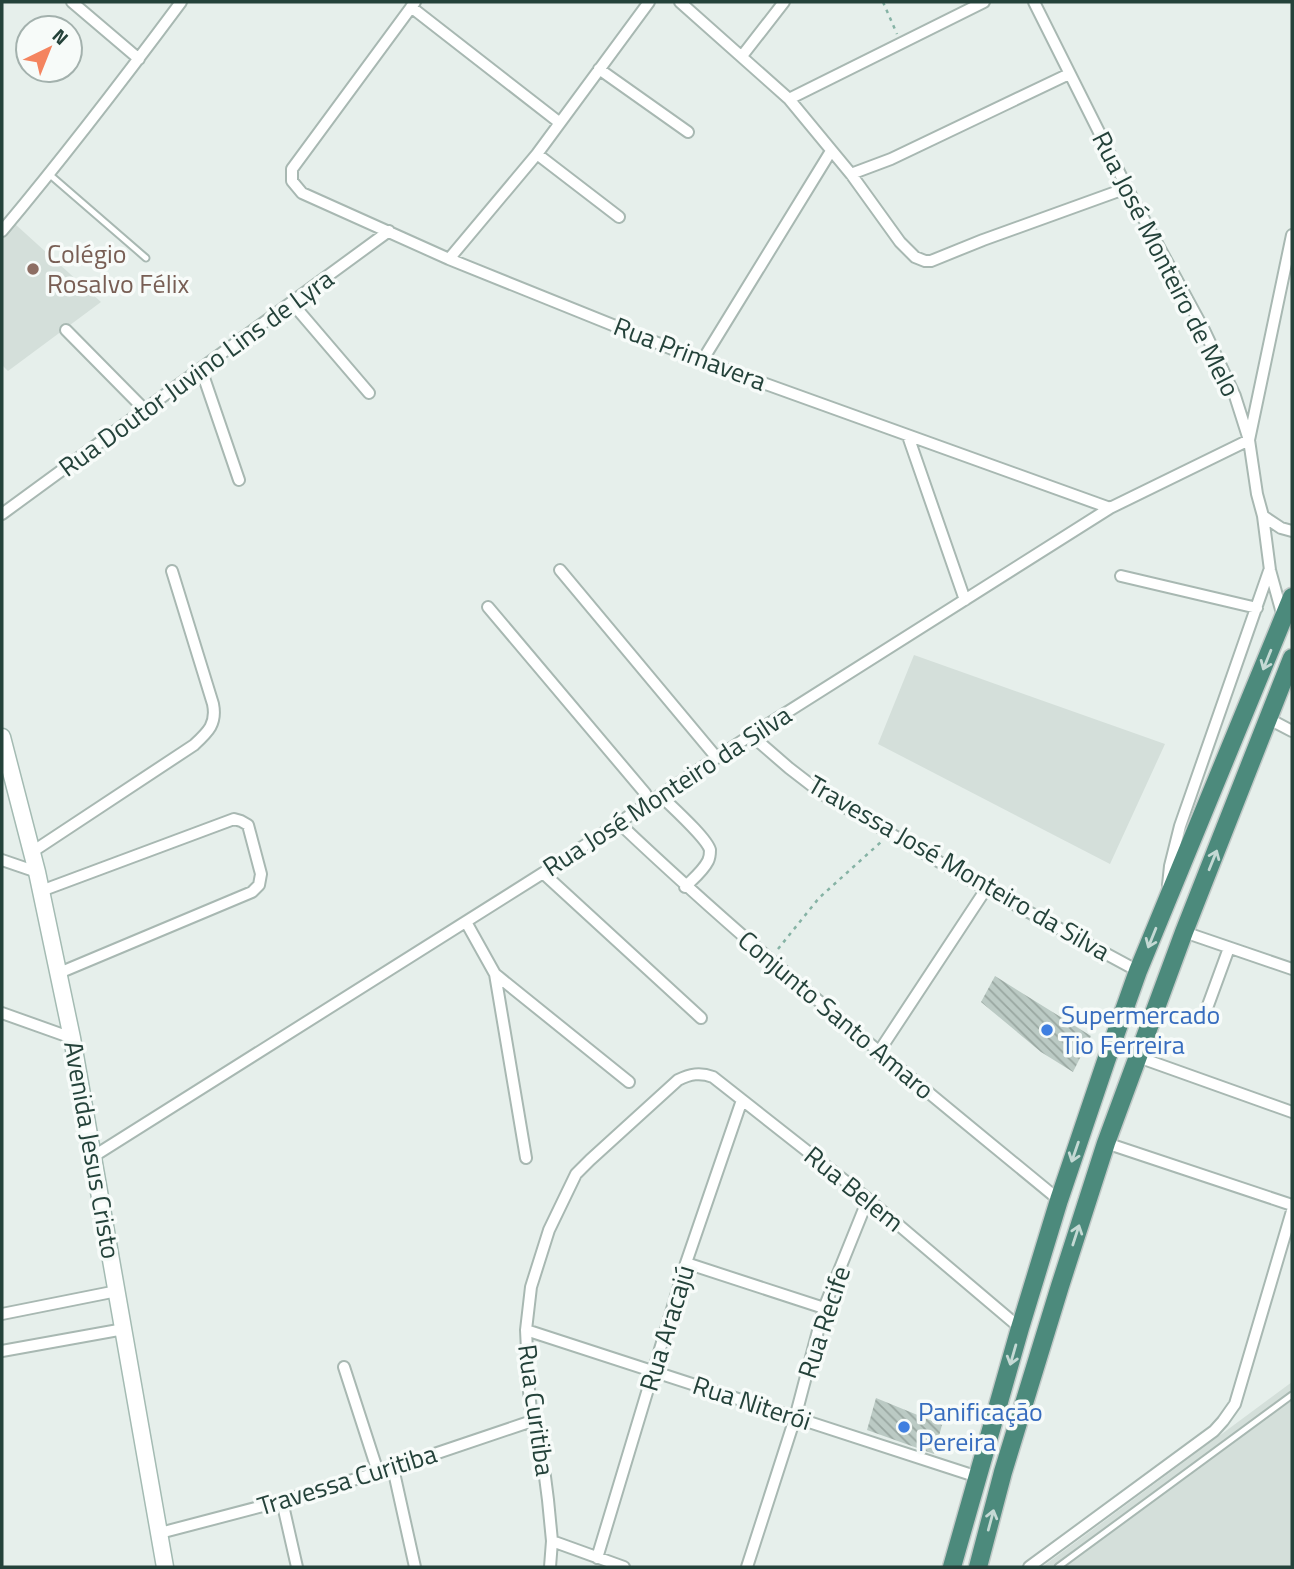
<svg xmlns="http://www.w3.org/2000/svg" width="1294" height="1569" font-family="'Titillium Web',sans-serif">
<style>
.built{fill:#d4dfda}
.building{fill:url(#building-back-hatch)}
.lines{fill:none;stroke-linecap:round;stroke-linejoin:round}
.service-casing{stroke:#a8b8b2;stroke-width:9}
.minor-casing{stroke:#a8b8b2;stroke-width:14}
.secondary-casing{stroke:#a4bbb3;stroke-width:19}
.trunk-casing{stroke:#c2cac8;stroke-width:21}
.path{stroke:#86b3a5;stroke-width:2.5;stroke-dasharray:3.5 5;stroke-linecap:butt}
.service{stroke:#fff;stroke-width:5}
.minor{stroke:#fff;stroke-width:10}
.secondary{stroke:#fff;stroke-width:16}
.trunk{stroke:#4c8a7c;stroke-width:18}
.oneway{stroke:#c4d9d4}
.education-dot{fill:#8d6e63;stroke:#f7fbf9;stroke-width:2.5}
.shop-dot{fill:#3f7fe0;stroke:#f7fbf9;stroke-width:2.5}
.labels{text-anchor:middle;stroke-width:7;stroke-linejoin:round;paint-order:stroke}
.education-label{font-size:26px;fill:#785e54;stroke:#f7fbf9;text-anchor:start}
.street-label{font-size:26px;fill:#24423a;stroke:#f7fbf9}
.shop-label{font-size:26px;fill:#366cbe;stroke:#f7fbf9;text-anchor:start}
</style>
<defs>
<pattern id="building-back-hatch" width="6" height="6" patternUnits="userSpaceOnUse" patternTransform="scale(1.75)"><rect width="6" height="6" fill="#bbcac4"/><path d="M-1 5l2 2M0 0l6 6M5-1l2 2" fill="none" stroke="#98a6a0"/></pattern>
</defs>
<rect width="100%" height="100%" fill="#e6efeb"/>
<path class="built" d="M15 224 101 302 8 371 2 365V236Z
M914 655 1165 744 1110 864 878 744Z
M1292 1382V1567H1042L1103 1522Z"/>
<path class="building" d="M995 976 1091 1036 1073 1072 1041 1052 981 1002Z
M876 1398 942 1425 934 1454 867 1430Z"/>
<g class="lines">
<g class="service-casing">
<path id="service" d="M49 174 146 258
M1058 1567 1292 1395"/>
</g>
<g class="minor-casing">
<path id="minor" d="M72 2 139 59
M415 2 292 169V181L302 193 449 259 702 361 1110 508
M680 2 789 99 851 174 900 242 915 257 925 261H931L983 240 1127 188
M1034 2 1127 188 1204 330 1235 396 1249 440 1257 494 1263 516 1270 570 1283 617
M411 7 560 123
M742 56 784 2
M599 69 688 132
M789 99 984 2
M537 154 619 217
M851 174 891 159 1069 74
M2 231C64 157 123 80 181 2
M449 259 537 154 649 2
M292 303 369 393
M66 330 145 410
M702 361 831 151
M201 369 239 480
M908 436 965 600
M2 514 389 231
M1263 516 1281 528 1292 531
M560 570 717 758
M1121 576 1257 608
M488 607 645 793 650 802
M1269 719 1292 731
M751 735 789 768 824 795 986 889 1138 971
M660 795C671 806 707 838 710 850 710 853 709 859 708 861 703 871 693 879 685 887
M619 823C759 956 910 1077 1059 1200
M32 852 194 745C208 732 217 724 213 704L172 571
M2 860 37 872
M543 873 701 1018
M1168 885 1170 866 1180 826 1269 571
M41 891 234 819 241 821 248 825 261 874 259 885 252 892 59 973
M466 922 495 974 526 1158
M1184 932 1292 969
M495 974 629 1082
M2 1013 72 1038
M1203 1019 1229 948
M878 1053 986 889
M1138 1057 1292 1112
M1106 1143 1292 1205
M94 1156 543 873 751 735 1110 508 1249 440 1292 235
M686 1263 824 1308
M2 1314 117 1291
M526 1330 978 1477
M2 1351 124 1329
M344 1367 378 1472
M393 1468 415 1567
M282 1501 297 1567
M160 1533 282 1501 393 1468 532 1421
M552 1541 624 1567
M597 1558 686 1263 742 1100
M550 1567 552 1541 548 1500 544 1469 532 1421 529 1391 526 1330 531 1287 549 1230 576 1174 590 1160 678 1080C690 1074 700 1072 713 1077L868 1199 1020 1328
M747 1567 795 1418 824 1308 868 1199
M1029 1567 1214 1431 1223 1421 1235 1404 1292 1211"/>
</g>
<g class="secondary-casing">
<path id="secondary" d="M2 737 37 872 72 1038 165 1567"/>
</g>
<g class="trunk-casing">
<path id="trunk" d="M952 1567 1020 1328 1059 1200 1106 1061 1138 971 1292 597
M978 1567 1003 1472 1060 1286 1106 1143 1184 932 1292 658"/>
</g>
<path class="path" d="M883 2 897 34
M778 949 819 898 882 841"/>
<use href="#service" class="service"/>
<use href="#minor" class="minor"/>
<use href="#secondary" class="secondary"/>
<use href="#trunk" class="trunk"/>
</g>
<defs><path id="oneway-shaft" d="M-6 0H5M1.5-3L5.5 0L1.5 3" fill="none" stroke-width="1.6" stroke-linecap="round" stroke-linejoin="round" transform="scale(1.75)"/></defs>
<g class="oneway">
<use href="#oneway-shaft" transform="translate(1267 660) rotate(112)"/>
<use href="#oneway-shaft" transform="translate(1213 860) rotate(-68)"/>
<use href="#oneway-shaft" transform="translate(1152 938) rotate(112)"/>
<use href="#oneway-shaft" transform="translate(1075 1152) rotate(109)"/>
<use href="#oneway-shaft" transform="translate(1076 1235) rotate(-72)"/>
<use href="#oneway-shaft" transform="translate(1013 1355) rotate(106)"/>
<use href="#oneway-shaft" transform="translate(991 1520) rotate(-75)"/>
</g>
<circle class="education-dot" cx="33" cy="269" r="7"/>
<g class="shop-dot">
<circle cx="1047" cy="1030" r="7"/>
<circle cx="904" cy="1427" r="7"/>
</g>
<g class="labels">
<g class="education-label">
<text x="47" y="263">Colégio<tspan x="47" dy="30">Rosalvo Félix</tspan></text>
</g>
<g class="street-label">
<text transform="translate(1166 264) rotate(63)" y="9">Rua José Monteiro de Melo</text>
<text transform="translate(690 354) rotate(21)" y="9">Rua Primavera</text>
<text transform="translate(196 373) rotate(-36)" y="9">Rua Doutor Juvino Lins de Lyra</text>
<text transform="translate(667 791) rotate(-33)" y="9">Rua José Monteiro da Silva</text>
<text transform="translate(959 868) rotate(30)" y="9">Travessa José Monteiro da Silva</text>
<text transform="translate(836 1015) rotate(40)" y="9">Conjunto Santo Amaro</text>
<text transform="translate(92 1150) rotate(80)" y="9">Avenida Jesus Cristo</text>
<text transform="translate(854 1189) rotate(39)" y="9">Rua Belem</text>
<text transform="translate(824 1322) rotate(-72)" y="9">Rua Recife</text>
<text transform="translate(667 1328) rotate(-73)" y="9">Rua Aracajú</text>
<text transform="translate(752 1403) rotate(18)" y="9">Rua Niterói</text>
<text transform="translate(536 1410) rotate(82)" y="9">Rua Curitiba</text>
<text transform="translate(347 1480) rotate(-17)" y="9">Travessa Curitiba</text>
</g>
<g class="shop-label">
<text x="1061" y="1024">Supermercado<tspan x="1061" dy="30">Tio Ferreira</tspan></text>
<text x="918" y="1421">Panificação<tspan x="918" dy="30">Pereira</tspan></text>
</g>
</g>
<rect width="1294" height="1569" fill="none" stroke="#24423a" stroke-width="7"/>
<g transform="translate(49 49) rotate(43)"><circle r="33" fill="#f7fbf9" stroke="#a3b1ad" stroke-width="2"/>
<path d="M0-5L12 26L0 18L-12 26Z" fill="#f4845f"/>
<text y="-10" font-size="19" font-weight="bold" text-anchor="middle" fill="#24423a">N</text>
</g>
</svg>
